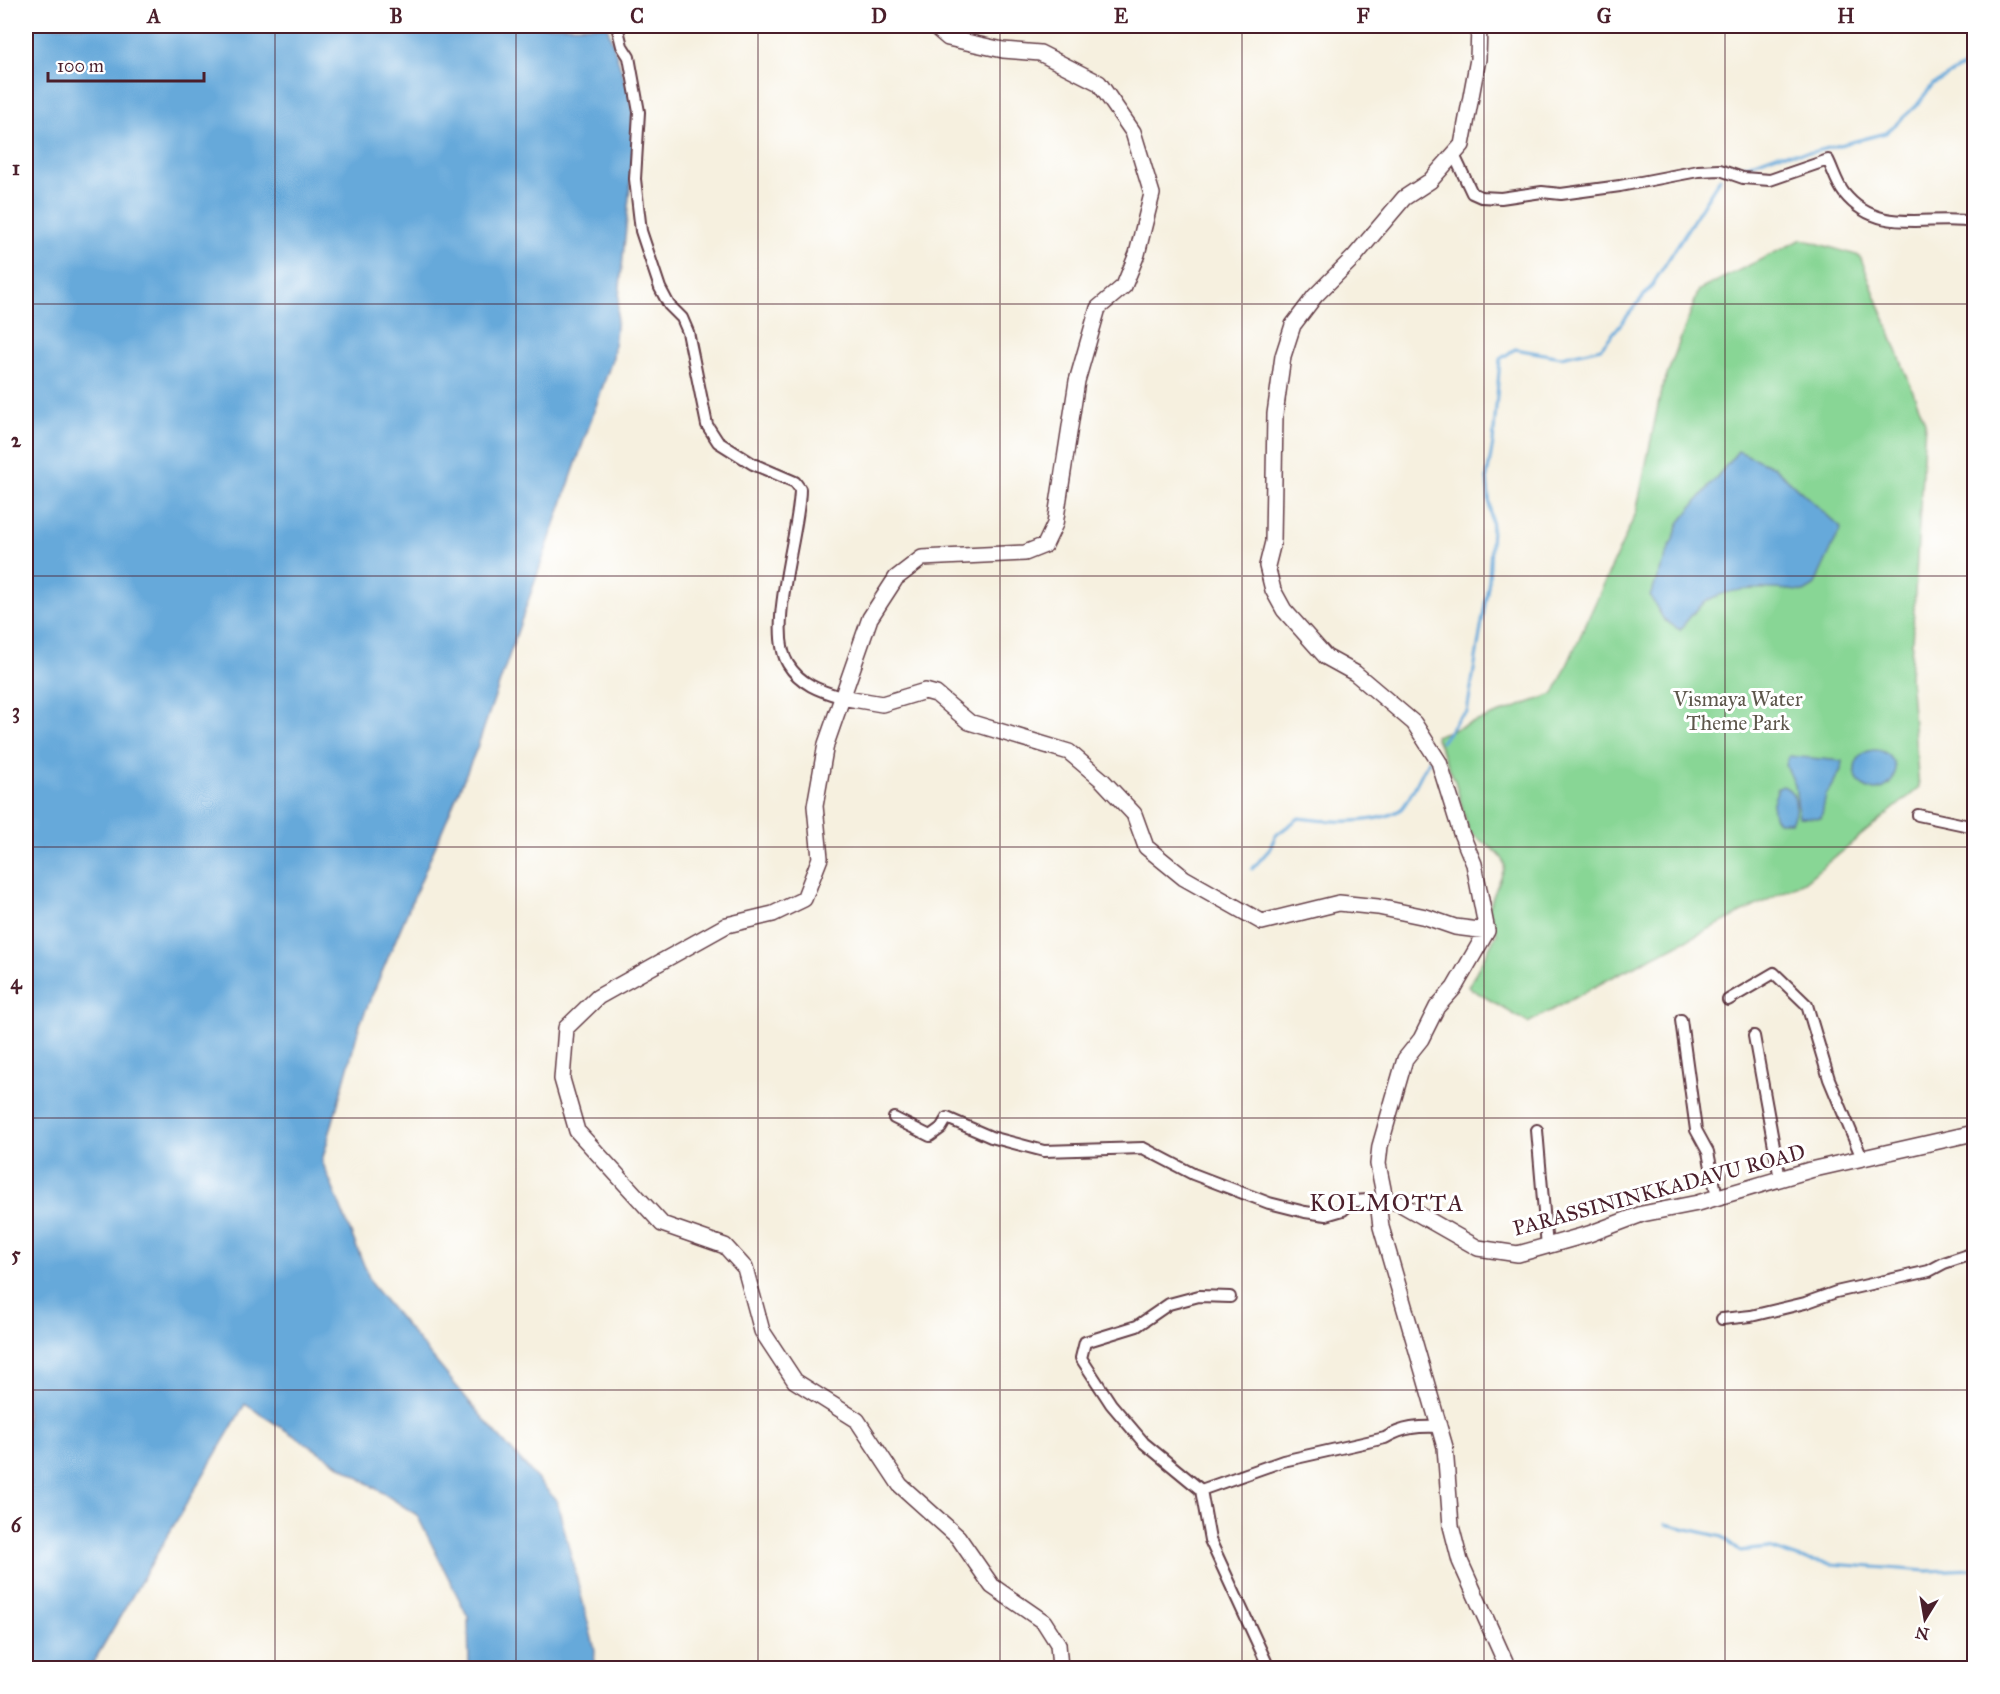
<svg xmlns="http://www.w3.org/2000/svg" width="2000" height="1694" font-family="'IM FELL Great Primer',serif">
<style>
.green{fill:#88d695;stroke:#697a60;stroke-width:1.5}
.water{fill:#66a9da;stroke:#586482;stroke-width:1.5}
.lines{fill:none;stroke-linecap:round;stroke-linejoin:round}
.stream{stroke:#66a9da;stroke-width:3}
.street-casing{stroke:#643e46;stroke-width:14}
.secondary-casing{stroke:#643e46;stroke-width:18}
.street{stroke:#fff;stroke-width:10}
.secondary{stroke:#fff;stroke-width:15}
.grid{fill:none;stroke:#4a1f2b;stroke-width:1.5;stroke-opacity:0.55}
.labels{text-anchor:middle;stroke-width:6;stroke-linejoin:round;paint-order:stroke}
.park-label{font-size:21px;fill:#5d564b;stroke:#fff}
.street-label{font-size:21px;fill:#4a1f2b;stroke:#fff}
.quarter-label{font-size:24px;letter-spacing:1.5px;fill:#4a1f2b;stroke:#fff}
.neatline{fill:none;stroke:#4a1f2b;stroke-width:2}
.grid-label{font-size:20px;text-anchor:middle;font-weight:bold;fill:#4a1f2b}
</style>
<rect width="100%" height="100%" fill="#fff"/>
<filter id="ink" filterUnits="userSpaceOnUse"><feTurbulence type="fractalNoise" baseFrequency=".0167" numOctaves="2"/><feDisplacementMap in="SourceGraphic" scale="12" xChannelSelector="R" yChannelSelector="G"/><feConvolveMatrix kernelMatrix="1 2 1 2 8 2 1 2 1" color-interpolation-filters="sRGB"/></filter>
<filter id="wash" filterUnits="userSpaceOnUse"><feTurbulence type="fractalNoise" baseFrequency=".008" numOctaves="4" result="noise"/><feDisplacementMap in="SourceGraphic" scale="24" xChannelSelector="R" yChannelSelector="G"/><feGaussianBlur stdDeviation="1.35" result="paint"/><feColorMatrix in="noise" values="0 0 0 0 0 0 0 0 0 0 0 0 0 0 0 0 0 1.4 0 .05"/><feComposite in="paint" operator="in"/></filter>
<g filter="url(#wash)">
<rect width="100%" height="100%" fill="#f6f0df"/>
<path class="green" d="M1802 239 1860 256 1925 422 1910 677 1919 788 1804 882 1620 973 1528 1023 1468 987 1497 933 1489 909C1504 857 1522 869 1469 832L1455 781 1435 736 1554 694 1636 513 1661 391 1699 290Z"/>
<path class="water" d="M26 26H607L637 118 613 357 477 748 360 1024 322 1161 372 1285 493 1430 557 1501 595 1650 594 1668H469L468 1617 417 1515 245 1404 90 1668H26Z
M1738 451 1774 467 1841 528 1814 586 1804 592C1778 588 1739 586 1714 597 1700 604 1689 617 1680 630L1664 620 1650 596 1680 522Z
M1855 770a20 20 0 1 1 40 0a20 20 0 1 1-40 0Z
M1789 756 1842 761 1841 770 1826 795 1821 818 1799 817 1795 785 1786 765Z
M1783 786C1798 792 1798 810 1791 822H1778L1774 816 1772 805 1778 788Z"/>
<g class="lines">
<path class="stream" d="M1739 168 1777 154 1813 152 1886 133 1917 105 1933 84 1974 60
M1441 742 1459 717 1467 712 1489 580 1492 528 1487 477 1493 443 1500 359 1515 349 1561 357 1601 348 1651 287 1720 178
M1252 869 1269 850 1276 835 1299 818C1325 822 1379 825 1401 809 1409 802 1422 771 1429 760
M1665 1524 1723 1537 1739 1551 1769 1548 1801 1559 1831 1564 1928 1571 1974 1569"/>
</g>
</g>
<g filter="url(#ink)">
<g class="lines">
<g class="street-casing">
<path id="street" d="M617 26 622 46 629 57 639 112 635 179 641 231 660 288 669 305 682 318 688 332 707 425 718 442 753 464 795 482 800 489C800 532 766 628 788 664 800 684 820 691 841 697
M1454 155 1472 193 1481 197 1501 198 1542 192 1561 194 1620 186 1698 171 1720 170 1743 178 1770 180 1828 160C1833 170 1837 184 1844 193 1879 237 1929 214 1974 222
M1918 815 1974 827
M1728 1000 1774 973 1807 1005 1829 1079 1862 1158
M1681 1020 1696 1130 1708 1152 1717 1197
M1754 1036 1780 1179
M894 1118 930 1136 941 1128 947 1118 991 1137 1044 1151 1143 1148 1193 1174 1269 1203 1305 1212 1326 1215 1343 1210 1353 1201 1385 1199
M1537 1130 1547 1247
M1230 1297 1199 1296 1169 1304 1137 1326 1085 1342 1081 1358 1111 1404 1144 1443 1201 1490 1283 1461 1385 1438C1403 1427 1419 1426 1440 1427
M1722 1319 1751 1316 1805 1303 1836 1292 1929 1271 1944 1263 1974 1253
M1201 1490 1210 1540 1269 1668"/>
</g>
<g class="secondary-casing">
<path id="secondary" d="M934 26 948 38 1003 50 1040 53 1099 83 1133 132 1152 194 1137 254 1124 286 1098 308 1077 381 1055 524 1045 545 1025 553 922 558 896 578 870 618 826 744 815 806 820 858 804 899 773 914 727 925 598 997 566 1028 562 1079 577 1131 662 1224 725 1246 745 1268 762 1331 795 1381 857 1420 900 1485 958 1537 992 1586 1044 1622 1058 1644 1060 1668
M1479 26 1478 59 1462 145 1430 181 1404 198 1354 257 1315 296 1293 325 1283 356 1275 414 1273 542 1267 566 1273 590 1284 610 1326 657 1355 673 1414 723 1439 762 1461 833 1474 864 1487 931 1454 988 1437 1007 1421 1039 1405 1059 1380 1146 1378 1164 1385 1199 1399 1203 1478 1248 1518 1254 1589 1234 1642 1214 1698 1203 1810 1170 1974 1133
M841 697 882 704 925 691 936 694 969 722 1069 752 1102 780 1134 814 1146 847 1184 878 1262 922 1339 903 1378 907 1426 917 1455 927 1487 931
M1385 1199 1379 1210 1381 1227 1445 1447 1451 1526 1460 1561 1508 1668"/>
</g>
<use href="#street" class="street"/>
<use href="#secondary" class="secondary"/>
</g>
</g>
<path class="grid" d="M275 26V1668M516 26V1668M758 26V1668M1000 26V1668M1242 26V1668M1484 26V1668M1725 26V1668M26 304H1974M26 576H1974M26 847H1974M26 1118H1974M26 1390H1974"/>
<g class="labels">
<g class="park-label">
<text x="1738" y="706">Vismaya Water<tspan x="1738" dy="24">Theme Park</tspan></text>
</g>
<g class="street-label">
<text transform="translate(1659 1190) rotate(-15)" y="7">PARASSININKKADAVU ROAD</text>
</g>
<g class="quarter-label">
<text x="1387" y="1211">KOLMOTTA</text>
</g>
</g>
<rect width="2000" height="1694" fill="none" stroke="#fff" stroke-width="66"/>
<g transform="translate(1925 1619) rotate(191)" stroke="#ffffff" stroke-width="4.5" paint-order="stroke">
<path d="M0-4.5L10 22L0 15L-10 22Z" fill="#4a1f2b"/>
<text y="-9" font-size="16" font-weight="bold" text-anchor="middle" fill="#4a1f2b">N</text>
</g>
<path d="M48 72v9h156v-9" fill="none" stroke="#4a1f2b" stroke-width="3"/>
<text x="57" y="72" font-size="18" fill="#4a1f2b" stroke="#ffffff" stroke-width="4.5" paint-order="stroke">100 m</text>
<rect x="33" y="33" width="1934" height="1628" class="neatline"/>
<g class="grid-label">
<text x="154" y="23">A</text>
<text x="396" y="23">B</text>
<text x="637" y="23">C</text>
<text x="879" y="23">D</text>
<text x="1121" y="23">E</text>
<text x="1363" y="23">F</text>
<text x="1604" y="23">G</text>
<text x="1846" y="23">H</text>
<text x="16" y="175">1</text>
<text x="16" y="447">2</text>
<text x="16" y="718">3</text>
<text x="16" y="989">4</text>
<text x="16" y="1261">5</text>
<text x="16" y="1532">6</text>
</g>
</svg>
